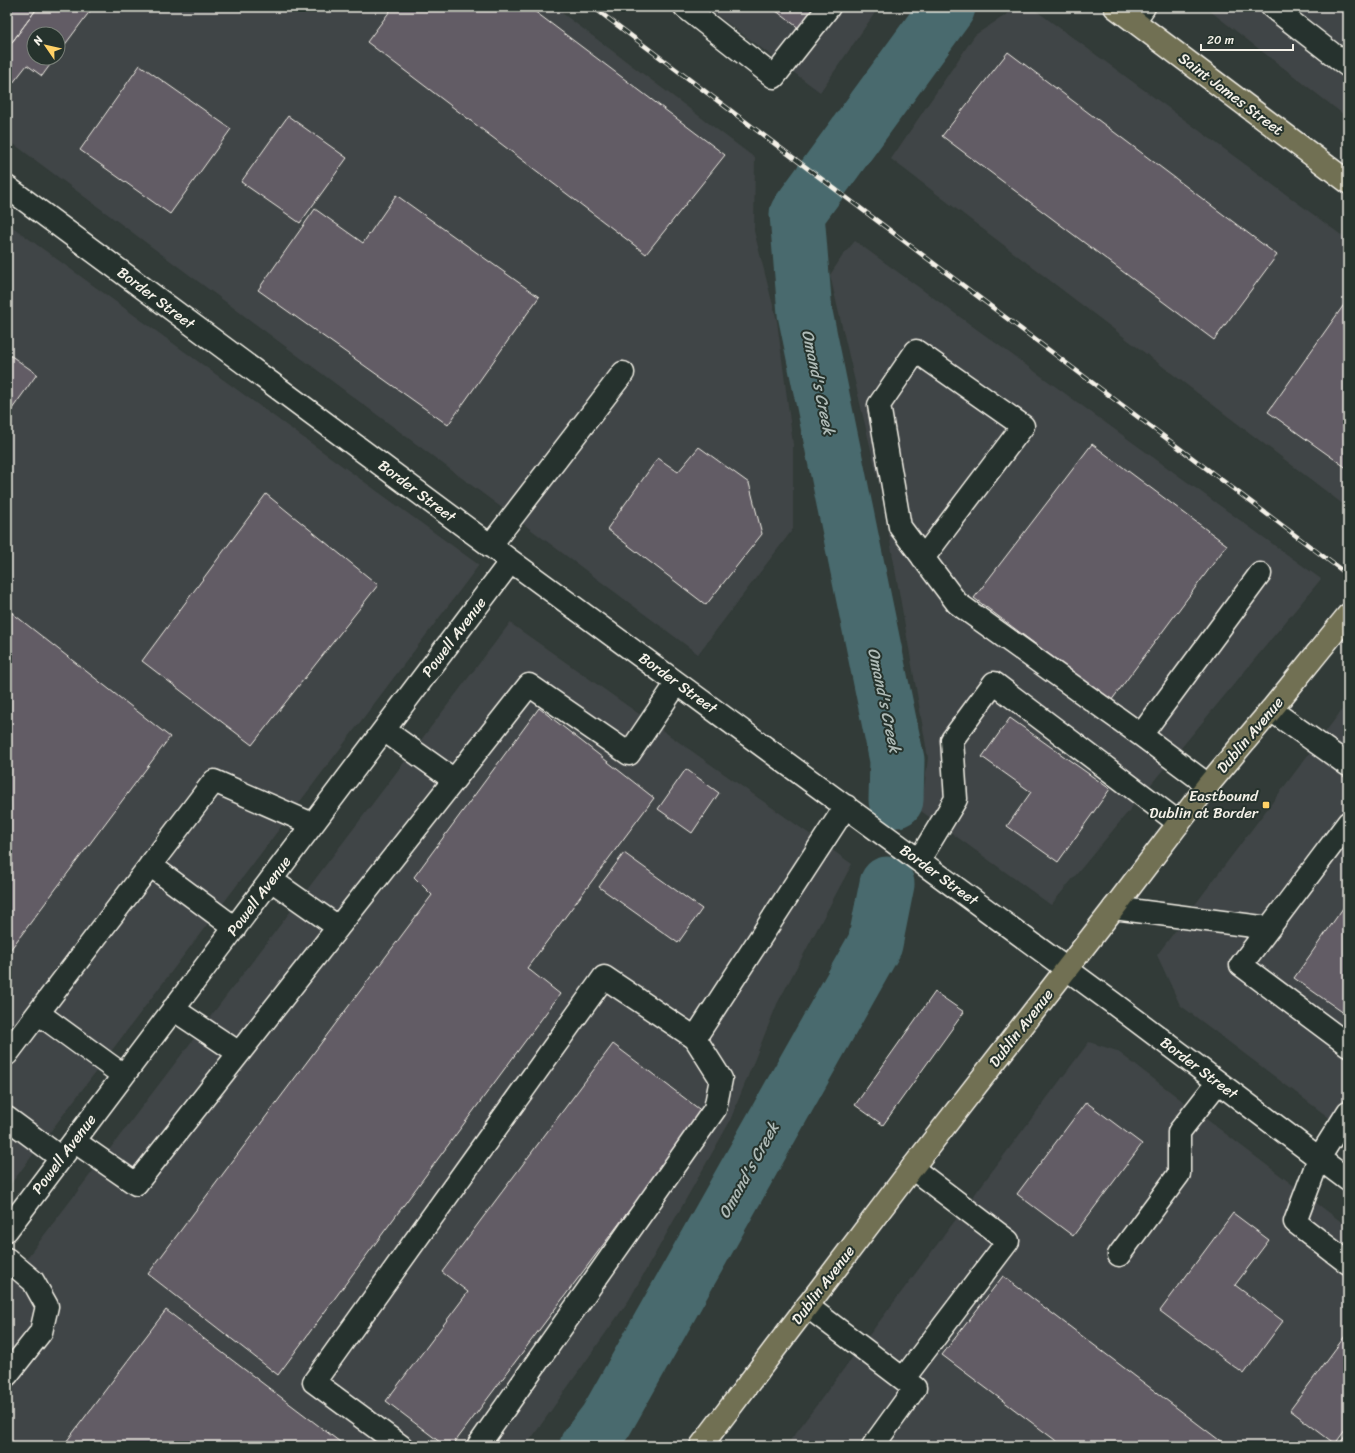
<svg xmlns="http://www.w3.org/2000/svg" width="1355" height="1453" font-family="Sriracha,sans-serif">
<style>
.built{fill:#404546;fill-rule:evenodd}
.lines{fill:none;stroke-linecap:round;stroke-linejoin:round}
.river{stroke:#486b6e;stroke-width:55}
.building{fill:#625c65;stroke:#f4f1e8}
.minor-casing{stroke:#f4f1e8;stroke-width:25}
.major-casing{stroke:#f4f1e8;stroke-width:25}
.minor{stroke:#26332d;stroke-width:22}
.major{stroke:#716f52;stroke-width:22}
.rail-casing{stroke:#f4f1e8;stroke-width:4.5}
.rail{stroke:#26332d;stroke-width:3;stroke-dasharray:9;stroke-linecap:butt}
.poi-dot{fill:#ffd166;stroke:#26332d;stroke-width:1.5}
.labels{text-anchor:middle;stroke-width:4;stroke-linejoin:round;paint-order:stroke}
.street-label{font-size:15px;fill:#f4f1e8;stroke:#26332d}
.poi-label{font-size:15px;fill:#f4f1e8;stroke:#26332d;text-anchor:end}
.water-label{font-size:16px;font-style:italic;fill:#afbbb7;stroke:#26332d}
</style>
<rect width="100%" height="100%" fill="#323b38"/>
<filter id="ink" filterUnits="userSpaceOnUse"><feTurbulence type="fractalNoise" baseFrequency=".025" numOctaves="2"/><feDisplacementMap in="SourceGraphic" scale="8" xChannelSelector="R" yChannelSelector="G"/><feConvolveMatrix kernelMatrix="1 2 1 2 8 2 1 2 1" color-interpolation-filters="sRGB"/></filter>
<g filter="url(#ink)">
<path class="built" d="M7 7H554L755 158 754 231 777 321 793 444V529L698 654 7 139ZM34 34H58V58H34Z
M706 7H879L820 92Z
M1018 7H1031L1348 240V508L891 159 975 35Z
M1205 7H1348V118Z
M7 223 479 565 7 1189Z
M855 241 1321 579 1051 905 921 811 928 758 919 705 883 501 830 275 843 255Z
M510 623 852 864 777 1004 729 1123 629 1300 526 1446H7V1284Z
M1348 702V1132L1180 1005 1157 955Z
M1089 1042 1117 1051 1348 1227V1446H786Z"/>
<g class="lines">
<path class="river" d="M896 800 897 760 805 313 797 214 948 7
M587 1446 606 1421 875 944 887 884"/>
</g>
<path class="building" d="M7 7H38L7 49Z
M38 7H93L58 54V34H34V58H55L42 76 27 65 9 88 7 86V49Z
M393 7H529L725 155 646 254 367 42Z
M771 7H817L800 29Z
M1008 52 1277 255 1214 340 942 136Z
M140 65 231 129 170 214 80 150Z
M288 116 347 158 300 223 241 182Z
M396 195 539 297 448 425 258 290 315 209 363 243Z
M1348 299V469L1268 412Z
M7 353 37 374 7 416Z
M1092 444 1227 545 1111 701 974 598Z
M699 447 749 483 762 534 706 605 607 529 658 458 678 472Z
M266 494 378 585 252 745 142 661Z
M7 609 170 737 7 954Z
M539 708 654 798 527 968 560 994 278 1375 148 1274 432 895 414 877Z
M1010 718 1110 789 1058 862 1007 826 1031 792 982 757Z
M686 769 719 793 692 833 658 809Z
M624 853 702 909 678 943 599 887Z
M1348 901V1016L1294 978Z
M935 992 964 1012 883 1125 855 1105Z
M613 1044 703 1112 452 1446H445L386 1401 468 1292 442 1272Z
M1086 1102 1142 1144 1073 1236 1017 1194Z
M1233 1213 1269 1240 1235 1285 1283 1321 1244 1374 1160 1311Z
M1003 1276 1227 1446H1063L942 1355Z
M166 1310 344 1445V1446H63Z
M1348 1332V1426L1335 1444 1290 1410Z
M1348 1432V1446H1338Z"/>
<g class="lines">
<g class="minor-casing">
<path id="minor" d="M685 7 774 77 829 7
M1272 7 1348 66
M1134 21 1144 7
M7 187 511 561 1113 1003 1348 1180
M490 546 623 373
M923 558 1023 426 916 351 879 405 900 527 957 603 1141 735
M1271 710 1348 765
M384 730 454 780
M1208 785 1141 735 1260 574
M1348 823 1241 965 1348 1045
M919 860 956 799 952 740 994 683 1179 823
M150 865 235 928
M271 880 338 927
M1114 908 1269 928
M173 1009 239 1053
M38 1013 123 1075
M7 1054 214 781 312 824
M1348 1112 1319 1158 1295 1222 1348 1263
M7 1118 61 1158
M74 1141 136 1184 529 685 629 754 677 683
M7 1230 511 561
M1119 1255 1179 1174V1132L1218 1082
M7 1259 33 1281 47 1306 41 1332 7 1375
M807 1306 915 1388 873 1446
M904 1378 1008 1241 912 1168
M401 1446 314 1382 604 977 695 1038 846 806
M478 1446 715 1109 721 1079 695 1038"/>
</g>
<g class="major-casing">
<path id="major" d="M1115 7 1348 182
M701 1446 912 1168 1114 908 1208 785 1271 710 1348 615"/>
</g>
<use href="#minor" class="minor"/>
<use href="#major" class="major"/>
<g class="rail-casing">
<path id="rail" d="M593 7 1348 575"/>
</g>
<use href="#rail" class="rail"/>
</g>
</g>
<rect class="poi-dot" x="1262" y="801" width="8" height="8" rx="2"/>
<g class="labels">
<g class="street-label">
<text transform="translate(1231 94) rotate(37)" y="5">Saint James Street</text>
<text transform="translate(156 298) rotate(37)" y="5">Border Street</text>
<text transform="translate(417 491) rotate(37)" y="5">Border Street</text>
<text transform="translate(454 637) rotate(-53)" y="5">Powell Avenue</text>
<text transform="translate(678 683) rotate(36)" y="5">Border Street</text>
<text transform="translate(1250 735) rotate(-50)" y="5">Dublin Avenue</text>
<text transform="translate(939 875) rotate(36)" y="5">Border Street</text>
<text transform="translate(259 896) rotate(-53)" y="5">Powell Avenue</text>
<text transform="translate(1021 1028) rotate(-52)" y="5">Dublin Avenue</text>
<text transform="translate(1199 1068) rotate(37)" y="5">Border Street</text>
<text transform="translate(64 1154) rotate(-53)" y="5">Powell Avenue</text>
<text transform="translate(823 1285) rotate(-53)" y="5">Dublin Avenue</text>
</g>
<g class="poi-label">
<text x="1258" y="801">Eastbound<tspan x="1258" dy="17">Dublin at Border</tspan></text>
</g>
<g class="water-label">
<text transform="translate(819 382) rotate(78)" y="6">Omand's Creek</text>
<text transform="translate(885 700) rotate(78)" y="6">Omand's Creek</text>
<text transform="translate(748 1170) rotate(-61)" y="6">Omand's Creek</text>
</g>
</g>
<rect width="1355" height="1453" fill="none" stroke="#26332d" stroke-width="24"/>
<rect x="12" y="12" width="1331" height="1429" fill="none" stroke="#f4f1e8" stroke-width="1.5" filter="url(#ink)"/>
<g transform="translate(46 46) rotate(304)"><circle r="19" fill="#26332d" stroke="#787f78"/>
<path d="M0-3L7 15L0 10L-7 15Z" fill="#ffd166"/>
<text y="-6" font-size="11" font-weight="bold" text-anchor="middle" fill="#f4f1e8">N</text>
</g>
<path d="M1201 44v6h92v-6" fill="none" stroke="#f4f1e8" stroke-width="2"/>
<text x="1207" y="44" font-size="12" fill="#f4f1e8" stroke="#26332d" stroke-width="3" paint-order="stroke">20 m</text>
</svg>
